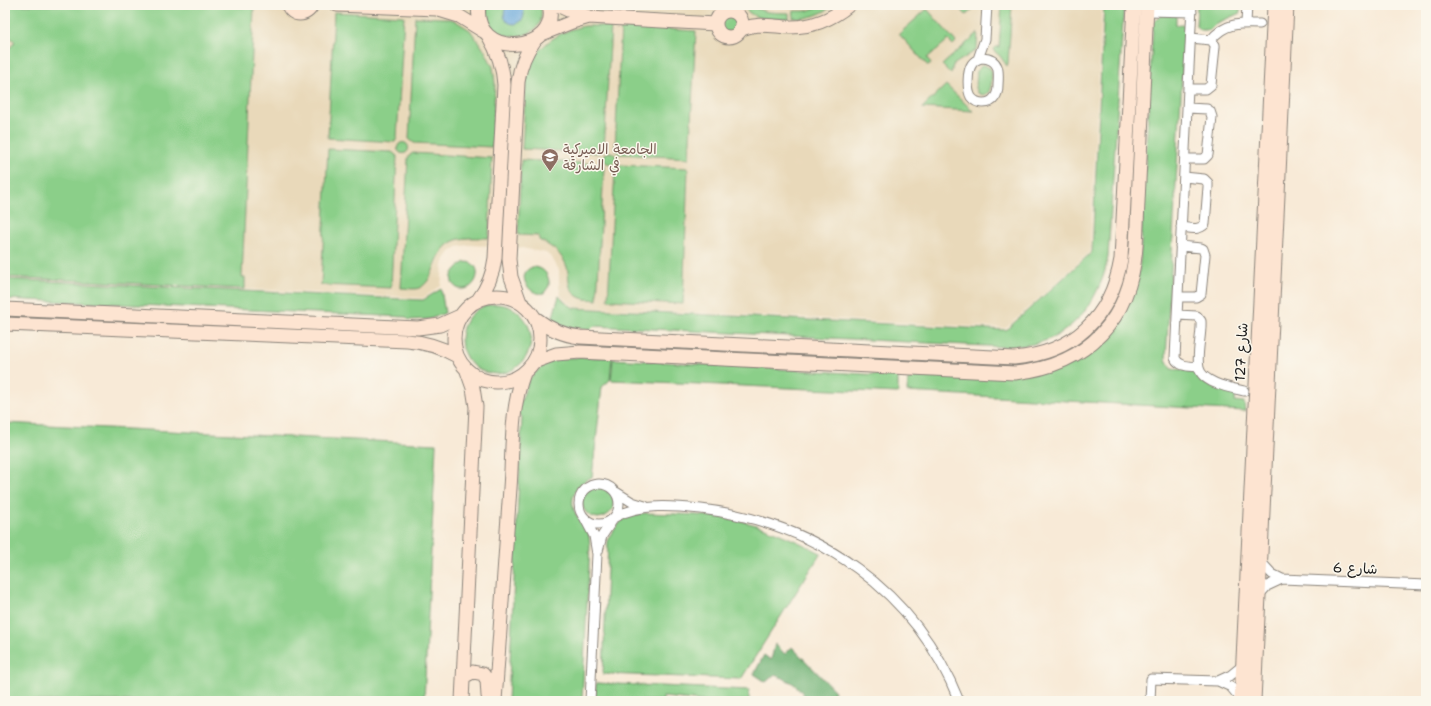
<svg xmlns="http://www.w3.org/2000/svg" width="1431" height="706" font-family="'Shantell Sans','Playpen Sans Arabic',sans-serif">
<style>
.built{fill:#e9d9ba}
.green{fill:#8bcf89;stroke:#547652}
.forest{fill:#70b275;stroke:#466748}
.water{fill:#69a8dc;stroke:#42627c}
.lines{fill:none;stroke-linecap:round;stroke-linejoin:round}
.street-casing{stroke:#8a837a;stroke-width:11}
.secondary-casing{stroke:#8a837a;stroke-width:15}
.street{stroke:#fff;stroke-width:9}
.secondary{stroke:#fde4d1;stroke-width:13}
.labels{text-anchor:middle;stroke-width:3;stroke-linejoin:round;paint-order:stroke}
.education-label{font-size:14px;fill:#785e54;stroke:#fbf7ec;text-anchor:start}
.street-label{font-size:14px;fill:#1c1c1c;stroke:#fbf7ec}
</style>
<rect width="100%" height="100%" fill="#fbf7ec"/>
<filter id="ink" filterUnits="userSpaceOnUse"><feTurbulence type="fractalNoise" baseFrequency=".025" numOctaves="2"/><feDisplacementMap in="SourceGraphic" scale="8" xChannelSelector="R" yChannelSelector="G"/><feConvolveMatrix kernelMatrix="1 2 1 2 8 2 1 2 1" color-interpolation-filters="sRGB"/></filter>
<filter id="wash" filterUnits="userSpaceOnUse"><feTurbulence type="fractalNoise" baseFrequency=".012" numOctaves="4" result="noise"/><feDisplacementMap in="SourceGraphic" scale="16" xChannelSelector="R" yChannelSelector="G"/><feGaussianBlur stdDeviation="0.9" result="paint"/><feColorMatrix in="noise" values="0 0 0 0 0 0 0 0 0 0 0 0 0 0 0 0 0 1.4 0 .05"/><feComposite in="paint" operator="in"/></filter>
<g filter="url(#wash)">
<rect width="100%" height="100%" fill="#f8ead7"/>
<path class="built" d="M5 5H1102L1090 252 1006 328 793 317 575 307 567 302 561 296 559 287V270L552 258 546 253 517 247 468 245 457 247 450 252 445 259 443 265 441 286 423 298 5 277Z"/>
<path class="green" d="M5 5H218L254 8 242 277H245V289L5 277V53L15 42 5 32Z
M488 5H510L508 6 510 23H517L521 7 519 5H540C553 47 476 46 488 5Z
M743 5H752C762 14 776 12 789 13V19C772 19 752 22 743 5Z
M824 5H835C823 13 809 20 793 18L794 11H806Z
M957 5H972V10L966 15Z
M1002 5H1012L1008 63 1007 66 1000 56 993 50 995 47H999Z
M1104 5H1124L1108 257C1102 295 1074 337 1033 344 1024 346 1015 346 1006 347L594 326 590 330 567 327 552 320 559 296 566 303 574 308 1006 330 1092 252Z
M1197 5H1240V13L1217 23 1210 30H1200L1196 26Z
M927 9 956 42 953 45 948 40 927 58 931 63 928 66 899 34Z
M334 12 404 16 397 138 395 142 328 138Z
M1176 13V25H1185L1166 359 1171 369 1193 370C1208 387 1214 389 1236 392L1235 401 1244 402 1245 411 907 392 908 380 913 374 1054 368 1130 300 1138 277 1140 262 1153 23 1162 14Z
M720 24a8 8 0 1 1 16 0a8 8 0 1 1-16 0Z
M415 17 445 18 454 20 470 30 485 51 493 67 495 83 492 147 414 143 409 139Z
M585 26H611L604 150 600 153 522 149C523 132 524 116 525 99 526 89 525 79 529 69 537 45 561 30 585 26Z
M621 26 696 31 689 158 619 154 615 149Z
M978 33 977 47 975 51 953 65 951 74 942 65Z
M983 65 990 68C993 75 992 87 988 93L983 95 978 93 976 88 977 70Z
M946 85 973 111 922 108Z
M397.5 148a5.5 5.5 0 1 1 11 0a5.5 5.5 0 1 1-11 0Z
M328 149 392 152 397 156 391 288 321 285Z
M604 158a6 6 0 1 1 12 0a6 6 0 1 1-12 0Z
M413 153 492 158 489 238C478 238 466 237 456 240 432 249 437 281 419 288 414 290 407 288 401 288L408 158 410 155Z
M521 160 602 164 604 167 597 300C592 299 584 300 579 297 566 290 570 278 567 267 562 253 551 246 539 240V236L518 235Z
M619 165 688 168 683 304 608 300 615 169Z
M465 262C485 262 478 291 461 289 458 289 455 287 453 284 448 275 458 266 465 262Z
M533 267C544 267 550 276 549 286L544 293C528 297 515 272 533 267Z
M5 279 423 300 441 289 445 313 430 319 409 320 406 317 5 299Z
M461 339a35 35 0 1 1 70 0a35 35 0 1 1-70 0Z
M612 357 610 380 602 387 592 477C568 488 566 512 588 526L590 546 582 701H508L522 417 517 412 529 379 546 362 559 358Z
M613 359 898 376V393L611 380Z
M5 423 436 444 424 701H5Z
M582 502a16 16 0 1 1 32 0a16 16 0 1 1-32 0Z
M644 513C673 514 703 514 731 519 762 524 792 539 821 553L741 679 603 674 608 541C618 522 622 516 644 513Z
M596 683 749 690V701H702L663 697V701H595Z"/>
<path class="forest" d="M775 644 785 654 792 647 835 691 828 701H805C803 686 787 679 774 675L766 682 754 674 764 655 771 660Z"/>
<path class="water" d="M504 14a10 10 0 1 1 20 0a10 10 0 1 1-20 0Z"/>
</g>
<g filter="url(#ink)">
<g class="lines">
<g class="street-casing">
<path id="street" d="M1192 5 1175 358C1179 367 1190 366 1198 367
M1147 11 1192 12
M1246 23 1247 5
M1211 40C1224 23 1240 23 1260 24
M982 58C1000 59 999 71 998 85 998 89 998 93 995 97 990 105 977 105 971 97 967 90 967 71 972 64 974 61 978 59 982 58Z
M978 59 985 39 987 5
M1188 89H1206L1211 85 1215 47V45L1211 40 1191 38
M1185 159H1204L1208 155 1212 117 1210 111 1207 109 1187 108
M1181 227C1190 228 1199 231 1205 224L1208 187V183L1204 179 1184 177
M1178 297H1196L1201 294 1205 255 1203 249 1201 248 1180 246
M1177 315 1197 316 1201 321C1202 335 1196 354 1199 368 1202 383 1231 388 1244 391
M579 504a20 20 0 1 1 40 0a20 20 0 1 1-40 0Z
M616 492 632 502 645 506
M615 517C641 503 673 506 701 509 818 523 915 590 959 701
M585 519 594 536 597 554 590 701
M598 551 602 536 612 521
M1261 562 1272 574 1282 579 1426 585
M1259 595 1267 586 1282 579
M1218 681 1231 675 1242 666
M1150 701 1151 679 1218 681 1231 687 1241 699"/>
</g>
<g class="secondary-casing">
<path id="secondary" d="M288 5C292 17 307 17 312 5
M337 5 437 9 455 5
M479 5C471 61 562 54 549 5
M557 5 568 10 589 17 716 24
M439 10 459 16 483 31
M716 24a13 13 0 1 1 26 0a13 13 0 1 1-26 0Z
M739 31C755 21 774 27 791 27 813 27 832 19 849 5
M542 34 572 22 589 17
M454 339a43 43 0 1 1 86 0a43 43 0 1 1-86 0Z
M478 300C488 287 493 275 495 258L504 85C503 67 498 52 489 37
M520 302 511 277 509 259 518 82C520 66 525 53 535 40
M5 309 418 328 440 325 460 316
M535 318C549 329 562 335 580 337L1014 358C1073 353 1111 318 1121 259L1134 5
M5 324 407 341C425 342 441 347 457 356
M534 362 556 354 580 352 1015 373C1089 365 1131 319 1136 246L1147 5
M463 677 473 672 483 674 487 680 488 696
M462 701 476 407 473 388 467 371
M495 701C500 630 505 559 510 488 513 449 510 410 524 373
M1241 701 1274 5
M1254 701 1287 5"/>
</g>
<use href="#street" class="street"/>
<use href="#secondary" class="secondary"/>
</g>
</g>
<defs>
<g id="university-pin" transform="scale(0.9)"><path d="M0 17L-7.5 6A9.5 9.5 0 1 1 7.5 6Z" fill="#8d6e63" stroke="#fbf7ec"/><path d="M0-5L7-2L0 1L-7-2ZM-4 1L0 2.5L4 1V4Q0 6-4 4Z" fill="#fff"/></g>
</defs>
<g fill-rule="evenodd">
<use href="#university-pin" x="550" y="157"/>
</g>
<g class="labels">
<g class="education-label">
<text x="563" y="154">الجامعة الاميركية<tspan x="563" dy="16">في الشارقة</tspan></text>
</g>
<g class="street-label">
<text transform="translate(1241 352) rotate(-87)" y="5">شارع 127</text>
<text transform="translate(1355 568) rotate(2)" y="5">شارع 6</text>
</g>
</g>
<rect width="1431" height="706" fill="none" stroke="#fbf7ec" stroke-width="20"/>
</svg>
